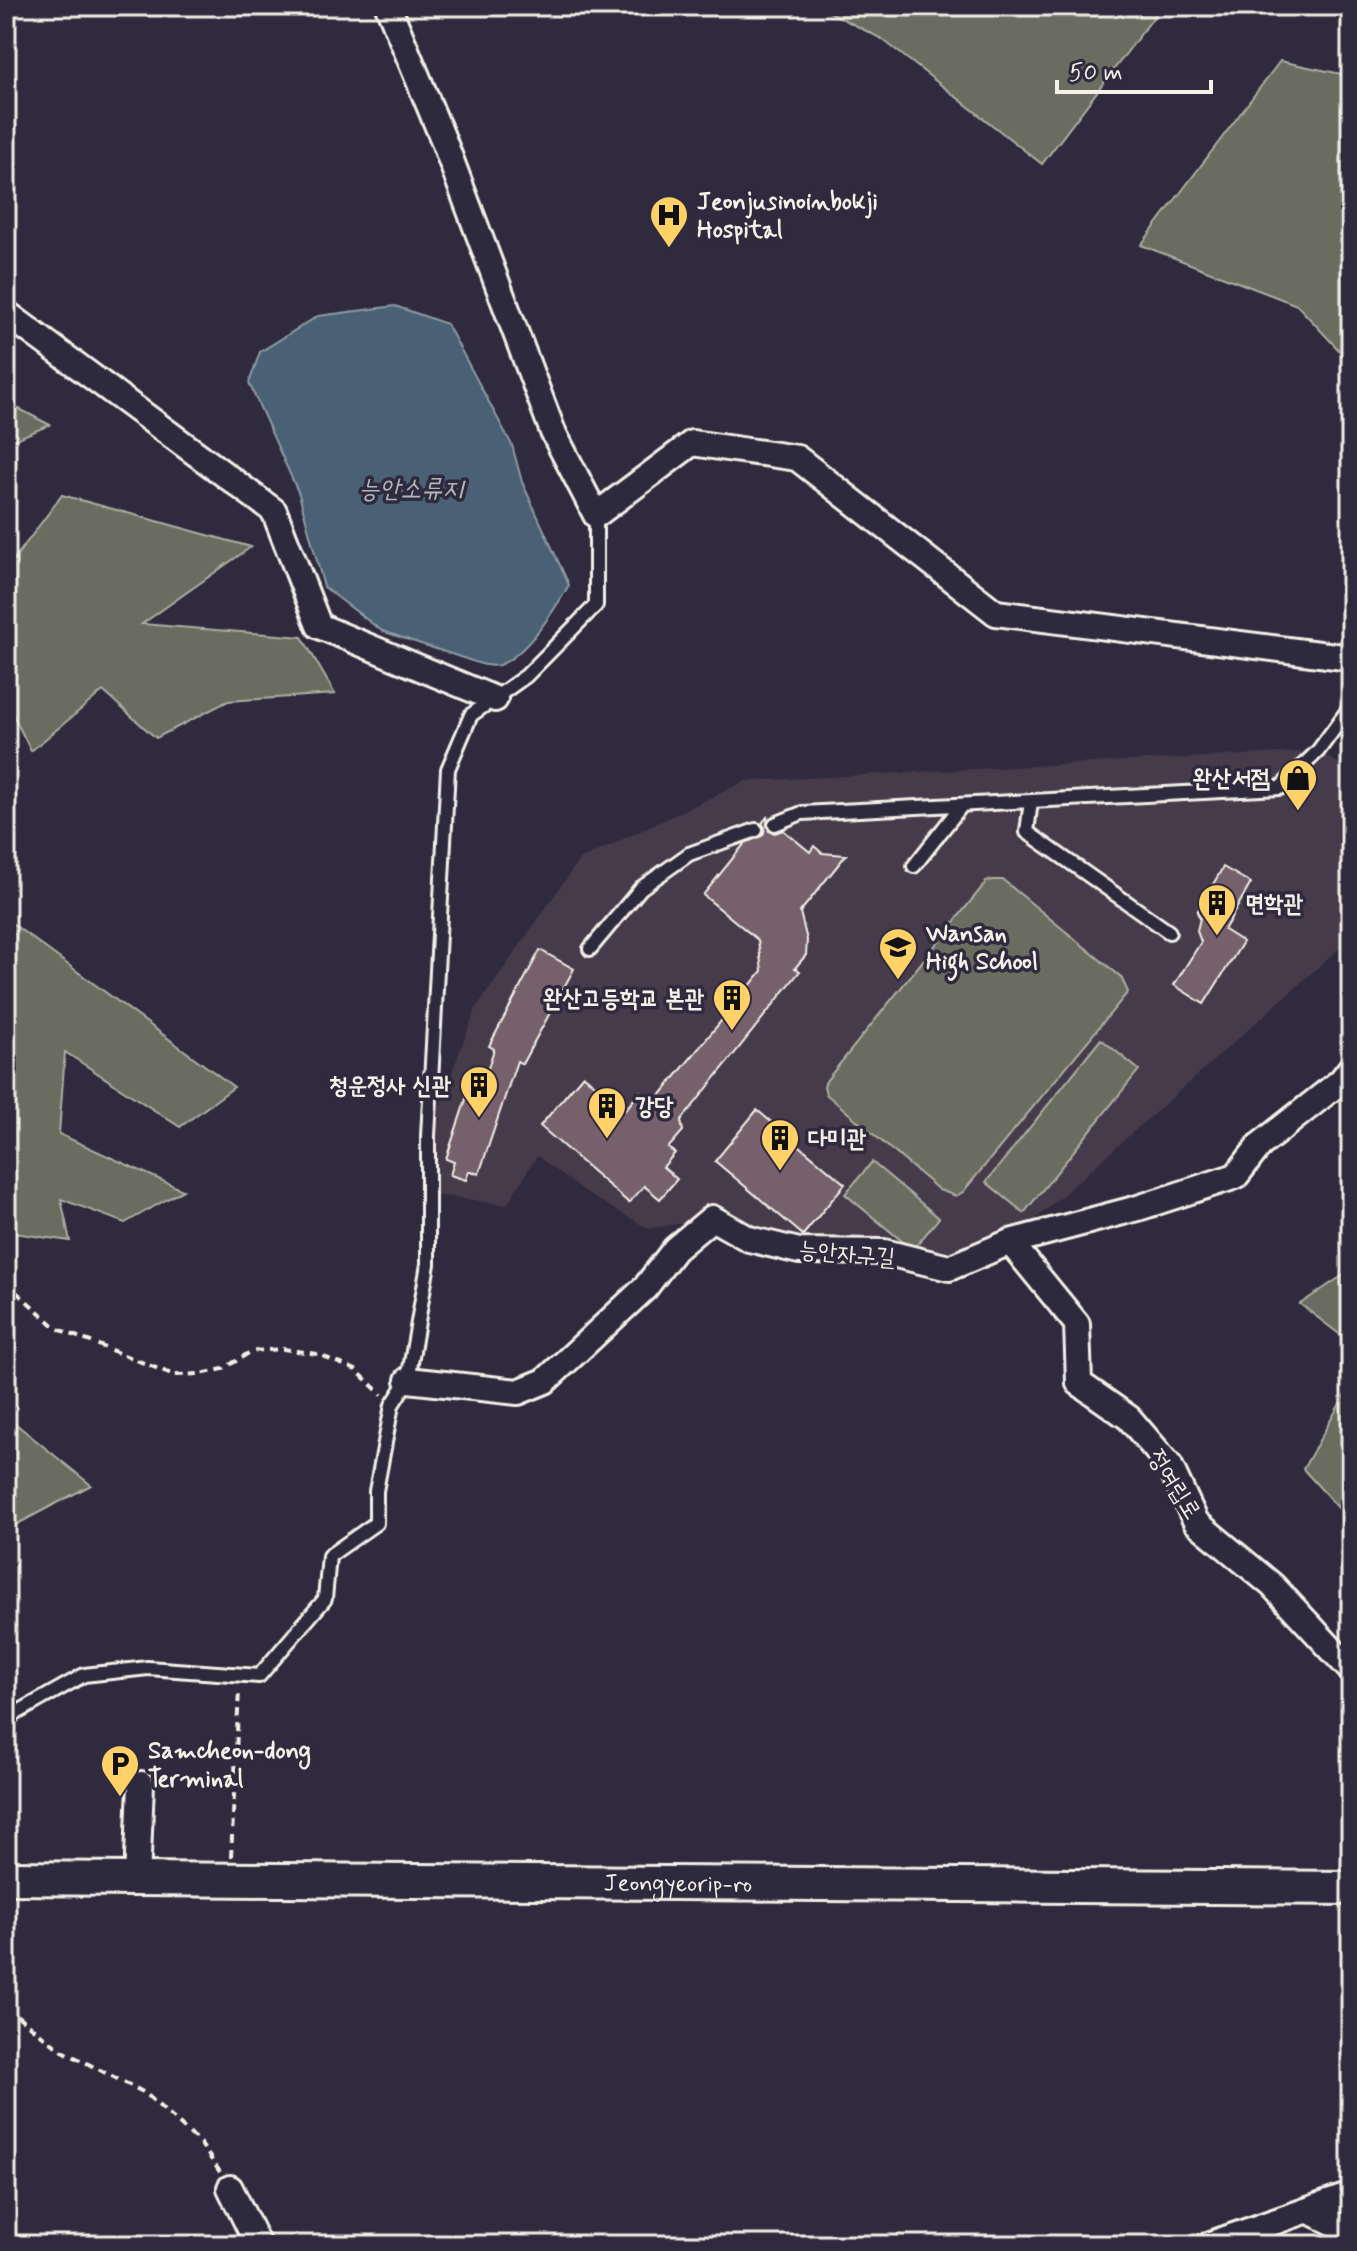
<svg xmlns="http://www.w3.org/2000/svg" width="1357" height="2251" font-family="Mynerve,'Poor Story',sans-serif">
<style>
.built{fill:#443a4b}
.green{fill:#696c5e;stroke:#aeaea3;stroke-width:2}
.water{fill:#4a6175;stroke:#8e9ba3;stroke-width:2}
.building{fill:#75616c;stroke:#f4f1e8;stroke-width:2}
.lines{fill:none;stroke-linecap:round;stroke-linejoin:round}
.lane-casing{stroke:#f4f1e8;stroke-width:18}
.street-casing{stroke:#f4f1e8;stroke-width:30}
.secondary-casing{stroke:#f4f1e8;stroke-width:38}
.path{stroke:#f4f1e8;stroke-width:4;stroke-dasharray:8 6;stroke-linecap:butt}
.lane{stroke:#2f2a3d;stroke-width:12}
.street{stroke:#2f2a3d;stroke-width:24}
.secondary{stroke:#2f2a3d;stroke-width:32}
.labels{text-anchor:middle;stroke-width:7;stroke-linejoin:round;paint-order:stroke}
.poi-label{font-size:24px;font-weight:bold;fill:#f4f1e8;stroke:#2f2a3d;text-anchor:start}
.street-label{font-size:24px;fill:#f4f1e8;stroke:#2f2a3d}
.water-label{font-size:26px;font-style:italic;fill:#b0b7ba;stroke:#2f2a3d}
</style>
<rect width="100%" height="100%" fill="#2f2a3d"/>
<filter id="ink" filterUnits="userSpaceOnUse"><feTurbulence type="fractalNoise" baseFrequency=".0125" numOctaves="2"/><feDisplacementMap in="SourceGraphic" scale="16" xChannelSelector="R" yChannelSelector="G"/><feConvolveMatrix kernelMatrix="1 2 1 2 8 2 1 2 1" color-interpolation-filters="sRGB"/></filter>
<g filter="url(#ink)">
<path class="built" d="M1318 751 1351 770V938L1010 1242 938 1265 826 1250 711 1218 649 1229 586 1193 537 1156 507 1205 429 1194 428 1136 476 1008 579 860 746 781Z"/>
<path class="green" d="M818 6H1162L1042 164 882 39Z
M1280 61 1351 76V363L1297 305 1141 245Z
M6 402 50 425 6 443Z
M62 495 251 547 142 624 302 637 335 694 228 701 156 738 103 691 31 751 6 701V570Z
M993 880H1003L1121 977 1128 992 963 1192 956 1196 939 1190 826 1094 824 1086 826 1081 987 881Z
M6 919 234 1087 180 1127 65 1052 59 1134 183 1190 125 1223 61 1199 70 1241 6 1232Z
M1101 1039 1139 1070 1024 1213 986 1182Z
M872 1162 939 1218 913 1250 845 1194Z
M1351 1270V1343L1300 1304Z
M1351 1384V1522L1303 1469Z
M6 1416 91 1485 6 1530Z"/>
<path class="water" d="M395 306 447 324 512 445 522 482 569 585C555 609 527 655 499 665 493 667 487 665 481 664L382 631 324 587 299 494 249 383 260 352 318 316Z"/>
<path class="building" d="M767 817 769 831 775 833 783 830 810 852 814 846 822 853 846 855 800 912 807 940 806 955 795 968 800 971 681 1121 683 1131 668 1148 675 1153 663 1167 677 1179 660 1199 644 1186 629 1203 540 1126 583 1075 625 1110 640 1092 654 1103 762 971 758 940 703 895 745 843 763 835 765 828 762 823Z
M1223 867 1251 883 1224 930 1243 942 1204 1004 1174 985 1201 942 1197 931 1200 918 1197 912Z
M540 950 574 969 522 1064 517 1061 479 1174 469 1171 466 1180 450 1175 454 1162 446 1159 474 1075 485 1078 494 1049 489 1046Z
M757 1110 845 1184 803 1235 715 1161Z"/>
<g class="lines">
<g class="lane-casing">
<path id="lane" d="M1031 801 1027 832 1169 932
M775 824 802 813 1280 788 1318 751 1351 706
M914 866 962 805
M590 949 641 888 689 854 756 830
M6 1719 84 1675 148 1668 259 1676 325 1599 329 1556 376 1523V1491L392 1405 408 1380 428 1264V1136L448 769 471 715 526 676 596 605V515"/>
</g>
<g class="street-casing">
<path id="street" d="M388 6 443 139 553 432 596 515 692 443 797 458 996 613 1351 658
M6 313 274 511 319 626 495 699
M1010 1242 1077 1324 1079 1383 1129 1418 1170 1466 1196 1522 1272 1585 1351 1670
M408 1380 518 1392 545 1381 645 1288 675 1249 712 1218 749 1239 799 1251 884 1252 949 1268 1010 1242 1138 1208 1236 1176 1260 1145 1341 1081 1351 1068
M137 1880 141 1784
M230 2188 258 2245
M1309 2211 1351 2231
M1208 2245 1351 2195"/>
</g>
<g class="secondary-casing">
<g id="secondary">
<path id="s1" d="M6 1878 1351 1888"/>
</g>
</g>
<path class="path" d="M6 1283 58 1329 174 1375 201 1374 223 1369 252 1351 284 1349 317 1354 356 1370 382 1395
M231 1857 239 1690
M6 2007 61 2050 145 2093 200 2143 220 2172"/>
<use href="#lane" class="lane"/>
<use href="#street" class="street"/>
<use href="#secondary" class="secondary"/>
</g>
</g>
<defs>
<g id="hospital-pin" transform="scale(2)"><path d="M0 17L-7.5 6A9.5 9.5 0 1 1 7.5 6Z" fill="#ffd166" stroke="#2f2a3d"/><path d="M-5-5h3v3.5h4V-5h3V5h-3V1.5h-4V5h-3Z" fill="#111"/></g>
<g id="shop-pin" transform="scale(2)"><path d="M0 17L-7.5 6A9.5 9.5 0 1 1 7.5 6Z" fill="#ffd166" stroke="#2f2a3d"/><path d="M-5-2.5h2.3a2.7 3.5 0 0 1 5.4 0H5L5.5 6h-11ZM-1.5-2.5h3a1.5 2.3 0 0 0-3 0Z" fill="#111"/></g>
<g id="building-pin" transform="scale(2)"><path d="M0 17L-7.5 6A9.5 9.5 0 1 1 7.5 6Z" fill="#ffd166" stroke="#2f2a3d"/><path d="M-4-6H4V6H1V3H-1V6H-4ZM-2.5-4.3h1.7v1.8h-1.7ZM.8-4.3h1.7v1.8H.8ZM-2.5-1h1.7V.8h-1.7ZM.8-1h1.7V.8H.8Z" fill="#111"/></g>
<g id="school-pin" transform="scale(2)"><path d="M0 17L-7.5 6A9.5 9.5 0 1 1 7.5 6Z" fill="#ffd166" stroke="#2f2a3d"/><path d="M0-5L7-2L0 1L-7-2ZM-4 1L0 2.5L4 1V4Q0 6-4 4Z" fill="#111"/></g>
<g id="parking-pin" transform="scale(2)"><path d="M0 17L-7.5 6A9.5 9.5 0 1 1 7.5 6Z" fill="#ffd166" stroke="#2f2a3d"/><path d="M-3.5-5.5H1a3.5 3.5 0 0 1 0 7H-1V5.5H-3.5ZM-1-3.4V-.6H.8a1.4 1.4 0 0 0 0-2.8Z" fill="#111"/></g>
</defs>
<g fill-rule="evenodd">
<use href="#hospital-pin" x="669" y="215"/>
<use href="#shop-pin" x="1298" y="778"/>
<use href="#building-pin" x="1217" y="903"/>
<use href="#school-pin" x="898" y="947"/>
<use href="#building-pin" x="732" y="998"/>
<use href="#building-pin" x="479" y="1085"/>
<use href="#building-pin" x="607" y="1106"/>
<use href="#building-pin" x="780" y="1138"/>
<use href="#parking-pin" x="120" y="1764"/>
</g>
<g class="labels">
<g class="poi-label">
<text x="697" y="209">Jeonjusinoinbokji<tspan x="697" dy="28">Hospital</tspan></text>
<text x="1270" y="786" text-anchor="end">완산서점</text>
<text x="1245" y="911">면학관</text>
<text x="926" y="941">Wansan<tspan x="926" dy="28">High School</tspan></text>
<text x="704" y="1006" text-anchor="end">완산고등학교 본관</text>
<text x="451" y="1093" text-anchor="end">청운정사 신관</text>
<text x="635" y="1114">강당</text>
<text x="808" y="1146">다미관</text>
<text x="148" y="1758">Samcheon-dong<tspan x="148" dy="28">Terminal</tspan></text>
</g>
<g class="street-label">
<text transform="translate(847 1253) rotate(5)" y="8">능안자구길</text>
<text transform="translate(1175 1484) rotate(58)" y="8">정여립로</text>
<text dy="8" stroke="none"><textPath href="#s1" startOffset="672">Jeongyeorip-ro</textPath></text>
</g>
<g class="water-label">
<text x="411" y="497">능안소류지</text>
</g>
</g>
<rect width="1357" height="2251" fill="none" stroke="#2f2a3d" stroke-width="32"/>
<rect x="16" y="16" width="1325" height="2219" fill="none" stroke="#f4f1e8" stroke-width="3" filter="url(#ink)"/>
<path d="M1057 80v12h154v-12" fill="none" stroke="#f4f1e8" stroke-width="4"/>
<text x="1069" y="80" font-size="24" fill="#f4f1e8" stroke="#2f2a3d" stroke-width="6" paint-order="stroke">50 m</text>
</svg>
